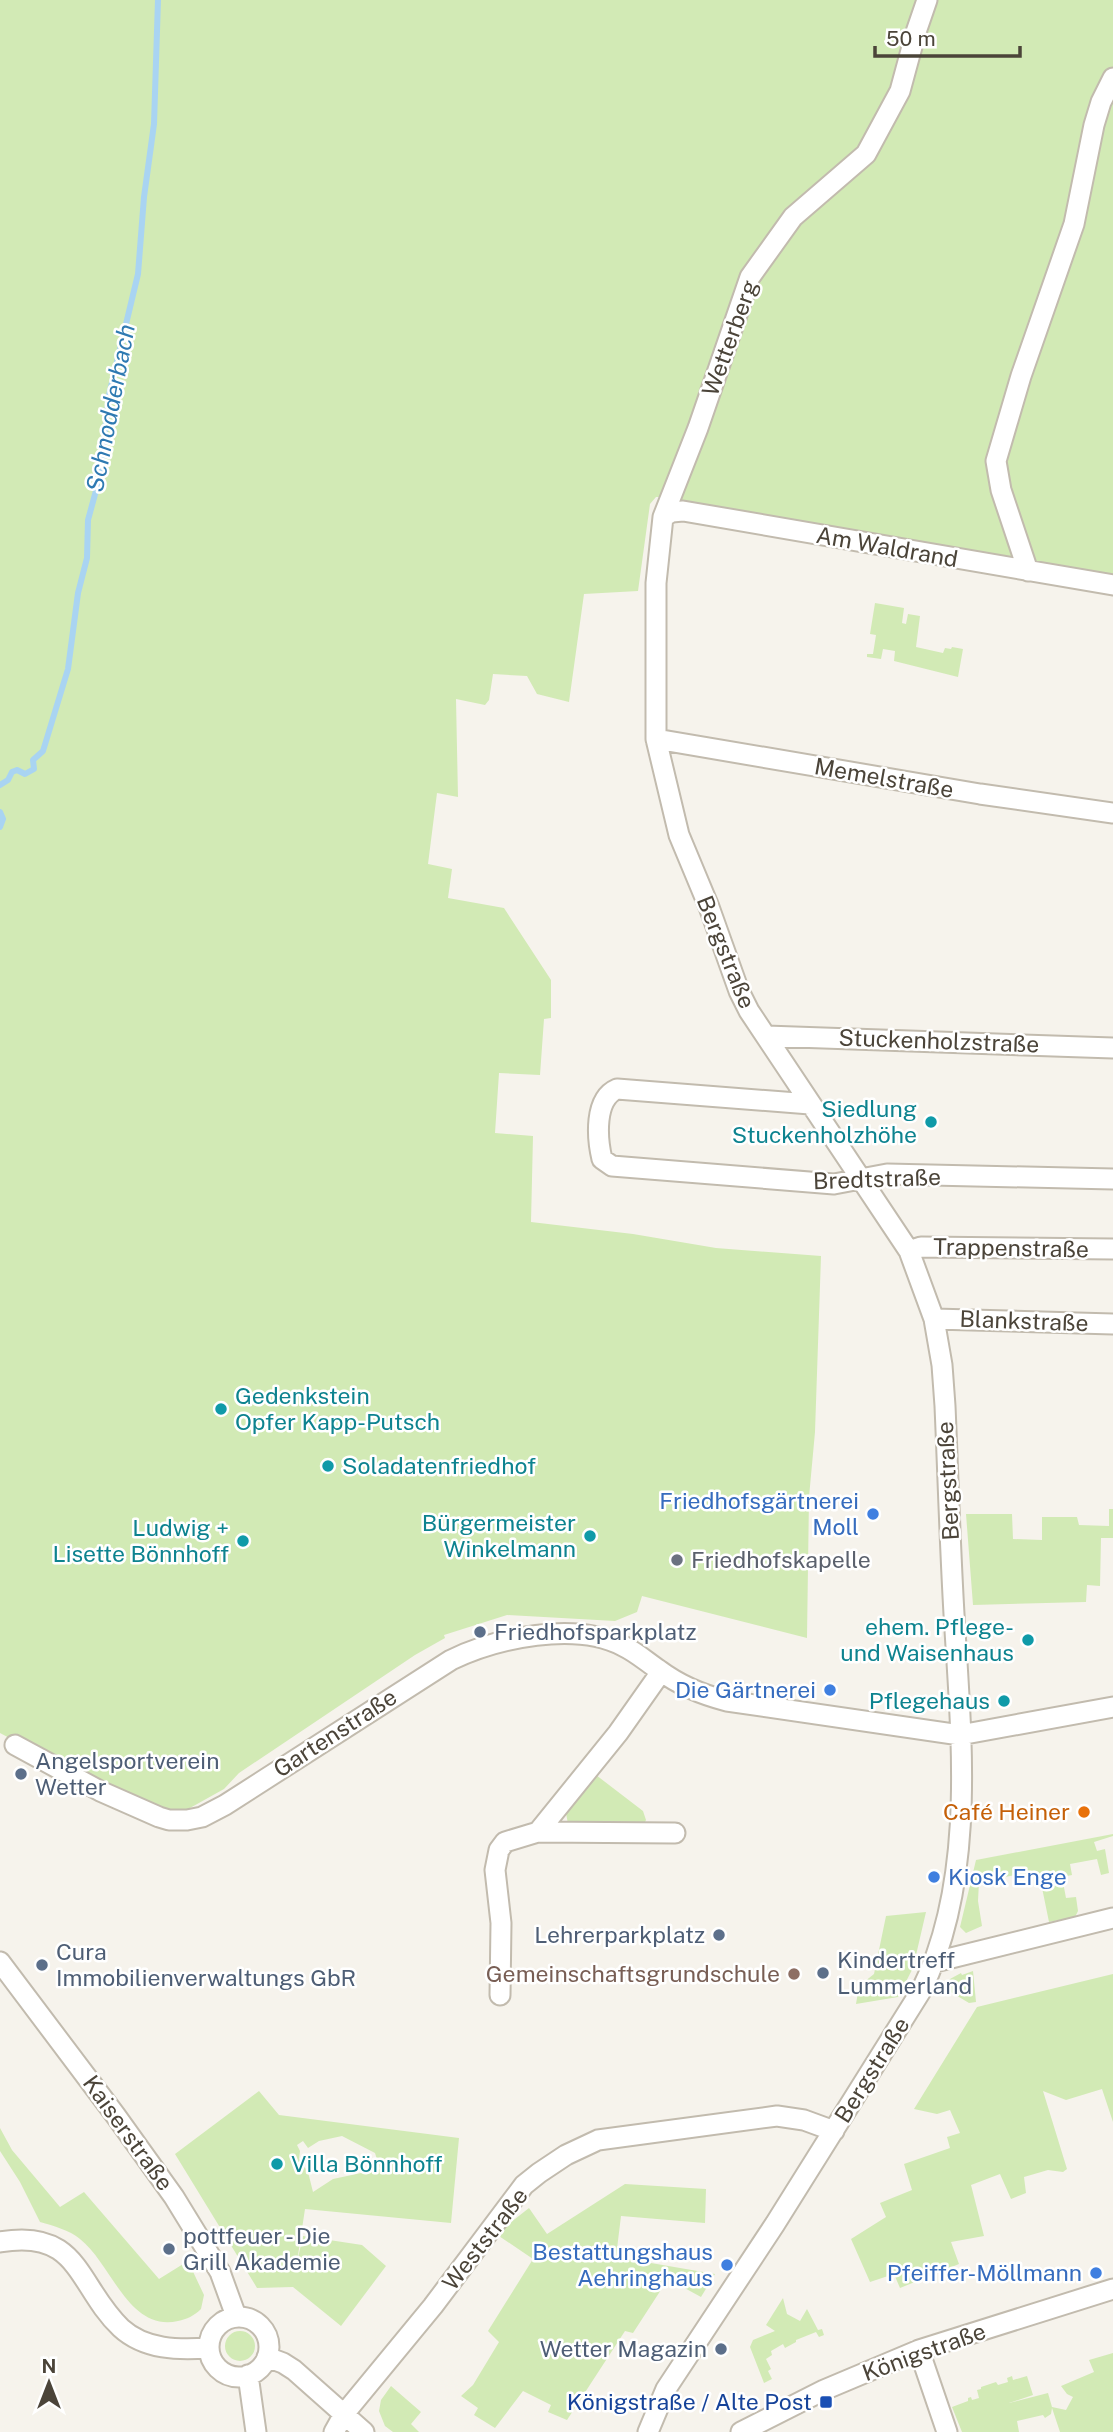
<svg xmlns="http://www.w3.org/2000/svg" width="1113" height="2432" font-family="'Public Sans',sans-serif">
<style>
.green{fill:#d2eab5;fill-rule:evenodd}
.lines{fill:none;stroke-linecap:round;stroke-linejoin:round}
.stream{stroke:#a9d4f2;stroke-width:6}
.minor-casing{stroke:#c2bbae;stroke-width:23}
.minor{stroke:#fff;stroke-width:19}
.culture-dot{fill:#0f9aa8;stroke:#fff;stroke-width:2.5}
.shop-dot{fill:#3f7fe0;stroke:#fff;stroke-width:2.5}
.worship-dot{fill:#6b7280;stroke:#fff;stroke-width:2.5}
.service-dot{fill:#5c6f8a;stroke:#fff;stroke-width:2.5}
.food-dot{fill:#e8710a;stroke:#fff;stroke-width:2.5}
.education-dot{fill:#8d6e63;stroke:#fff;stroke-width:2.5}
.transit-dot{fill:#1a4fb4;stroke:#fff;stroke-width:2.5}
.labels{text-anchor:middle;stroke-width:5;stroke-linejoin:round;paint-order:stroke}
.street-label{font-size:23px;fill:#4b4439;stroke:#fff}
.culture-label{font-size:23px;fill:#0d838f;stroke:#fff;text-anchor:end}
.shop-label{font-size:23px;fill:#366cbe;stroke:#fff;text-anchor:end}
.worship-label{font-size:23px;fill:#5b616d;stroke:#fff;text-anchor:start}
.service-label{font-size:23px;fill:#4e5e75;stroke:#fff;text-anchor:start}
.food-label{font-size:23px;fill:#c56008;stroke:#fff;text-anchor:end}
.education-label{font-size:23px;fill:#785e54;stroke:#fff;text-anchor:end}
.transit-label{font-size:23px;fill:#164399;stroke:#fff;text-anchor:end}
.water-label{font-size:24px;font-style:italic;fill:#2e7ab2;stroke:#fff}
</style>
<rect width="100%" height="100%" fill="#f6f3ec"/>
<path class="green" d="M0 0H1113V578L676 503 665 497H656L650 504 638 591 584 594 569 702 537 694 527 676 493 674 489 700 485 705 456 699 458 797 437 793 428 864 452 869 448 898 504 908 551 980V1018L544 1019 540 1075 499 1073 495 1133 533 1136 531 1222 633 1234 716 1248 821 1256 815 1432 809 1497 807 1638 642 1596 637 1612 615 1621 507 1615 444 1635 445 1638 415 1655 239 1773 224 1789 181 1813H167L99 1786 0 1733Z
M875 603 904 608 902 623 906 624 908 614 920 616 916 647 943 653 945 648 951 649 952 647 963 649 958 677 894 661 895 651 883 649 881 659 867 657V654H873L876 635 870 634Z
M1109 1509H1113V1538H1101L1100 1586 1087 1585 1086 1602 973 1605 966 1514H1012L1013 1539 1042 1540V1517H1077L1079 1525 1109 1526Z
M596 1775 643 1811 646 1820 644 1824H568L566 1813Z
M1113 1834V1836L1094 1842 1097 1851 1105 1849 1109 1873 1101 1875 1097 1859 1070 1864 1072 1875 1062 1877 1066 1898 1076 1897 1078 1911 1075 1917 1049 1922 1040 1878 1037 1871 979 1882 978 1901 982 1926 966 1933 960 1927 976 1860Z
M926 1912 913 1968 898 1997 856 2004 859 1986 874 1974 886 1916Z
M973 1971 976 2002 969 2003 944 1988 950 1979 961 1973 962 1975Z
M1113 1974V2122L1102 2089 1066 2100 1043 2091 1067 2169 1063 2172 1048 2170 1024 2177 1026 2193 1011 2199 1000 2174 971 2185 984 2236 951 2242 959 2264 900 2288 894 2274 870 2282 851 2239 886 2217 880 2203 912 2190 904 2164 950 2148 947 2137 960 2133 950 2110 937 2114 914 2109 977 2007Z
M259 2091 279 2115 459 2138 451 2223 305 2209 297 2262 303 2236 362 2245 386 2266 341 2326 293 2287 257 2288 175 2154ZM342 2136 375 2153 380 2169 333 2179 313 2192 308 2172 299 2159 300 2151 297 2145 303 2141 308 2148 319 2141Z
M0 2128 12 2150 60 2207 84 2192 159 2279 188 2261 204 2295 201 2309C194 2316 187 2319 178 2321 128 2332 112 2264 80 2239 69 2230 54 2226 40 2222L20 2182 0 2151Z
M625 2184 706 2189 705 2223 621 2216 616 2257 715 2274 701 2297 668 2279 633 2333 625 2331 567 2420 548 2412 551 2405 523 2391 495 2428 474 2415 478 2408 461 2396 473 2385 499 2342 488 2331 533 2259 496 2234 529 2208 547 2234Z
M783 2298 787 2314 800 2321 807 2309 818 2330 822 2329 824 2335 819 2337 816 2332 796 2340V2342L785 2348 783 2344 771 2351 772 2355 766 2359 771 2369 768 2371 772 2379 764 2383 750 2347 753 2340 775 2331 766 2325Z
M225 2346a15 15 0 1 1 30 0a15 15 0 1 1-30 0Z
M1113 2353V2432H1060L1052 2408 1051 2414 1045 2418 1043 2415 1017 2421 1019 2432H962L952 2407 968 2401V2398L971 2397 972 2400 979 2398 977 2390 981 2389V2387L996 2382 998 2385 1008 2382 1007 2378 1012 2376 1013 2380 1027 2376 1033 2395 1009 2403 1048 2393 1052 2407 1066 2410 1073 2397 1067 2394 1061 2386 1094 2372 1089 2360Z
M391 2386 421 2412 411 2424 419 2432H393L385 2426 379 2411 381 2400Z"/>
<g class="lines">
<path class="stream" d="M0 785 8 780 12 772 17 770 25 774 34 769 33 760 43 751 68 669 78 593 87 558 88 520 100 476 109 395 138 274 144 197 154 124 158 0
M0 812 3 819 0 827"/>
<g class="minor-casing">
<path id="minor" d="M663 517 672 512 683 511 1113 585
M1028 571 1001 490 996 461 1021 376 1074 224 1094 125 1101 102 1113 78
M656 739 980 794 1113 813
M766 1036 1113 1048
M810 1104 617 1089C594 1099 597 1138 602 1159L612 1166 834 1184 887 1174 1113 1179
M909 1251 921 1247 1113 1249
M934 1319 1113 1324
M15 1745 100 1791 159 1817 169 1820H187L202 1817 225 1805 451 1660C497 1638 575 1621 623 1646 636 1652 647 1662 659 1670 679 1685 703 1695 727 1701L960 1735 1113 1707
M538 1832 675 1833
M0 1962 116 2116 174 2197 220 2272 236 2316
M935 1962 1113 1918
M500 1995 501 1923 495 1870 499 1850 505 1842 538 1832 618 1733 661 1672
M0 2242C80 2228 77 2286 121 2328 145 2350 179 2350 208 2348
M209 2347a30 30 0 1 1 60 0a30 30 0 1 1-60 0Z
M919 2350 947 2432
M267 2357 283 2363 294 2370 364 2432
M248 2375 256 2432
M334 2432 344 2414 433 2306 524 2185 539 2173 566 2155 598 2140 777 2116 804 2120 834 2131
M648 2432 666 2389 775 2224 921 1991C977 1879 961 1735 954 1614 950 1545 948 1475 945 1406L942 1365 934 1319 909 1251 749 1011 739 991 709 907 679 835 656 739V583L663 517 698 428 750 277 793 217 866 154 900 91 916 32 927 0
M741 2432 824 2390 919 2350 1113 2289"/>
</g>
<use href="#minor" class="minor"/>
</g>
<g class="culture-dot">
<circle cx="931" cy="1122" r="7"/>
<circle cx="221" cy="1409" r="7"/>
<circle cx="328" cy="1466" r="7"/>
<circle cx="590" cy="1536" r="7"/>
<circle cx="243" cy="1541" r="7"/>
<circle cx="1028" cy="1640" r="7"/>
<circle cx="1004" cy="1701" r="7"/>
<circle cx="277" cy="2164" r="7"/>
</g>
<g class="shop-dot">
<circle cx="873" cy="1514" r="7"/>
<circle cx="830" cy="1690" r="7"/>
<circle cx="934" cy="1877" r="7"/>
<circle cx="727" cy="2265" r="7"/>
<circle cx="1096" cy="2273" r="7"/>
</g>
<circle class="worship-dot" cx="677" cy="1560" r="7"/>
<g class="service-dot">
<circle cx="480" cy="1632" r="7"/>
<circle cx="21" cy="1774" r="7"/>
<circle cx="719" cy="1935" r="7"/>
<circle cx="42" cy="1965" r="7"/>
<circle cx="823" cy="1973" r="7"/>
<circle cx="169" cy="2249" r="7"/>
<circle cx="721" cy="2349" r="7"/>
</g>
<circle class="food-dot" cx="1084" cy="1812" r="7"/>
<circle class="education-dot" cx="794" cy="1974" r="7"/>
<rect class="transit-dot" x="819" y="2395" width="14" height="14" rx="3.5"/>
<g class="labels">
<g class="street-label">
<text transform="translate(730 338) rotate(-70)" y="8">Wetterberg</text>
<text transform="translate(887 547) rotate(10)" y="8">Am Waldrand</text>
<text transform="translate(884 778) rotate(10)" y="8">Memelstraße</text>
<text transform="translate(726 952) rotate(68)" y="8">Bergstraße</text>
<text transform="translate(939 1041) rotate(2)" y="8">Stuckenholzstraße</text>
<text transform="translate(877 1179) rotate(-2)" y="8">Bredtstraße</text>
<text transform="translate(1011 1248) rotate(1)" y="8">Trappenstraße</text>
<text transform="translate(1024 1321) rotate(2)" y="8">Blankstraße</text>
<text transform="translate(948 1481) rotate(-93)" y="8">Bergstraße</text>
<text transform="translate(335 1733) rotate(-33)" y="8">Gartenstraße</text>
<text transform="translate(872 2070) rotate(-58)" y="8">Bergstraße</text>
<text transform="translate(128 2133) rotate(54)" y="8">Kaiserstraße</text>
<text transform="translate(485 2239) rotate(-52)" y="8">Weststraße</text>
<text transform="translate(924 2352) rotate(-20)" y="8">Königstraße</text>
</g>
<g class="culture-label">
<text x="917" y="1117">Siedlung<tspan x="917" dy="26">Stuckenholzhöhe</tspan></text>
<text x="235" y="1404" text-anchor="start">Gedenkstein<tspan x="235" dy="26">Opfer Kapp-Putsch</tspan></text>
<text x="342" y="1474" text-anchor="start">Soladatenfriedhof</text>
<text x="576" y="1531">Bürgermeister<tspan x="576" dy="26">Winkelmann</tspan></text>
<text x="229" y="1536">Ludwig +<tspan x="229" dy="26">Lisette Bönnhoff</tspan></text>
<text x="1014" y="1635">ehem. Pflege-<tspan x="1014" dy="26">und Waisenhaus</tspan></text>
<text x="990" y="1709">Pflegehaus</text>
<text x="291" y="2172" text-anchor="start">Villa Bönnhoff</text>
</g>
<g class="shop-label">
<text x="859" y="1509">Friedhofsgärtnerei<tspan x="859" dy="26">Moll</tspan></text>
<text x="816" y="1698">Die Gärtnerei</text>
<text x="948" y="1885" text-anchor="start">Kiosk Enge</text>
<text x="713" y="2260">Bestattungshaus<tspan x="713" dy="26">Aehringhaus</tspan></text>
<text x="1082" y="2281">Pfeiffer-Möllmann</text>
</g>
<g class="worship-label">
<text x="691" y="1568">Friedhofskapelle</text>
</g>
<g class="service-label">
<text x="494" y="1640">Friedhofsparkplatz</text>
<text x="35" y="1769">Angelsportverein<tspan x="35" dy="26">Wetter</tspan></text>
<text x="705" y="1943" text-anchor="end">Lehrerparkplatz</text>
<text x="56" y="1960">Cura<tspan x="56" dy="26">Immobilienverwaltungs GbR</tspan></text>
<text x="837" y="1968">Kindertreff<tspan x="837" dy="26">Lummerland</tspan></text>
<text x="183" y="2244">pottfeuer - Die<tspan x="183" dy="26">Grill Akademie</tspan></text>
<text x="707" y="2357" text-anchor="end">Wetter Magazin</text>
</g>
<g class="food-label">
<text x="1070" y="1820">Café Heiner</text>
</g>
<g class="education-label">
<text x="780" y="1982">Gemeinschaftsgrundschule</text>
</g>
<g class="transit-label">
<text x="812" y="2410">Königstraße / Alte Post</text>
</g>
<g class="water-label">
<text transform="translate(111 408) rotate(-79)" y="8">Schnodderbach</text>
</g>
</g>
<g transform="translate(49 2383)" stroke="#ffffff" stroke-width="5" paint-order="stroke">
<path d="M0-5L12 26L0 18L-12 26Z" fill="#4b4439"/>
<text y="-10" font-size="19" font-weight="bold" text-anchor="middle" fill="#4b4439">N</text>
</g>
<path d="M875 46v10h145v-10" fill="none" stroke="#4b4439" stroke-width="3.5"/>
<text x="886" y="46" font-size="21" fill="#4b4439" stroke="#ffffff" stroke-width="5" paint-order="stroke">50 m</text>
</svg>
